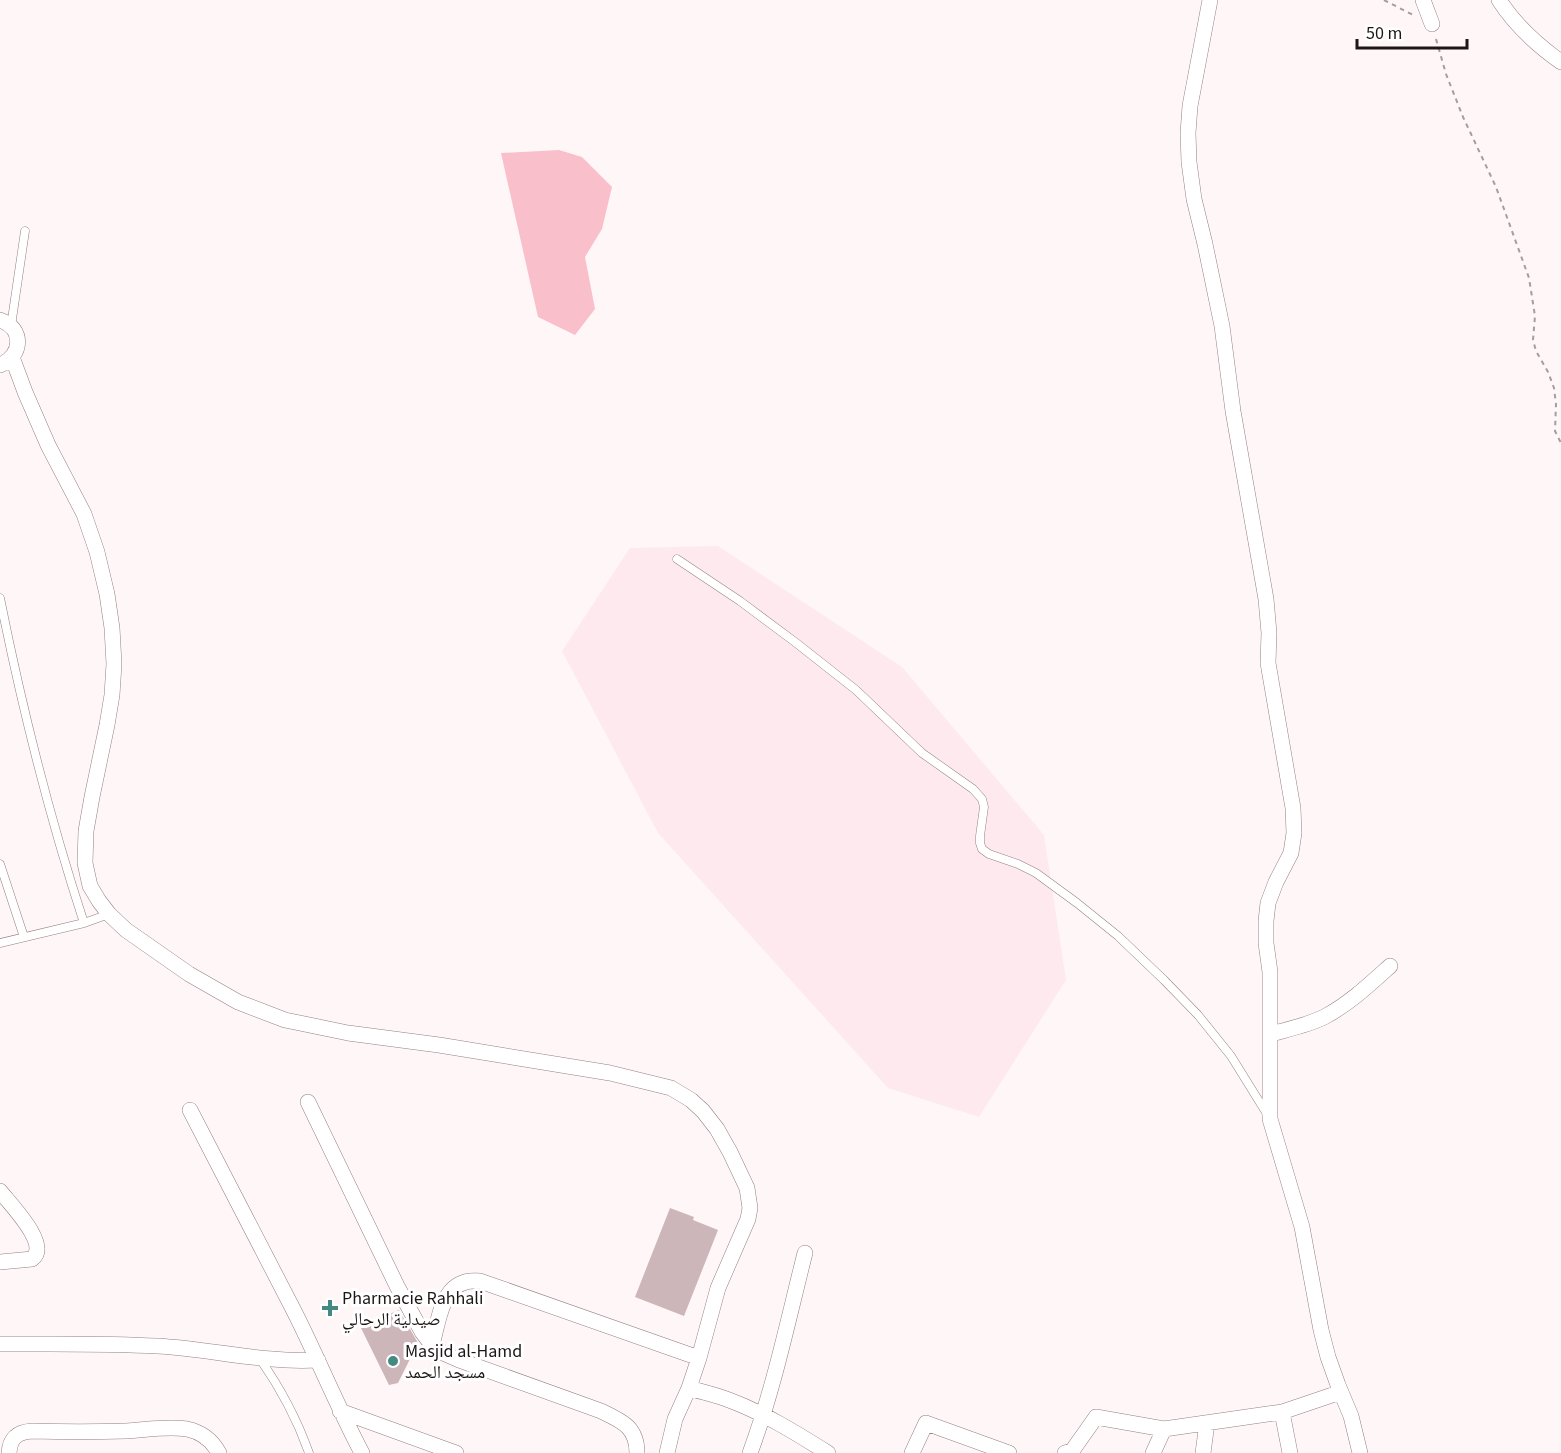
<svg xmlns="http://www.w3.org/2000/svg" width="1561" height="1453" font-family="'Source Sans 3','Noto Naskh Arabic',sans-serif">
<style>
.built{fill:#feeaee}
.water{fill:#f9c0cb}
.building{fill:#ccb6ba}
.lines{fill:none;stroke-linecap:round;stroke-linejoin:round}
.service-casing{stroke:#948083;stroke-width:9}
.minor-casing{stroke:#948083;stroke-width:16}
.path{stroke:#a59d9e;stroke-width:2;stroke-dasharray:4.5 4.5;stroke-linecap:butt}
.service{stroke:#fff;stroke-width:8}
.minor{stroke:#fff;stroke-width:15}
.poi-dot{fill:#448a82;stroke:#fff;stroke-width:2}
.labels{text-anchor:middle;stroke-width:6;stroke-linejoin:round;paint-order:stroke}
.poi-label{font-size:18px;fill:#1d1617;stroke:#fff;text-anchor:start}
</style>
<rect width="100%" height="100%" fill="#fff6f7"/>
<path class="built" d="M718 546 902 667 1044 835 1066 980 979 1117 888 1088 658 833 562 651 630 548Z"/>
<path class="water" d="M559 150 582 157 612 187 602 229 585 257 595 309 575 335 538 317 501 153Z"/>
<path class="building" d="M670 1208 694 1217 693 1220 718 1230 684 1316 635 1297Z
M399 1310 418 1343 398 1383 389 1385 360 1326Z"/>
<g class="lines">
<g class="service-casing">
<path id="service" d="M11 326 25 231
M677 559 740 601 795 642 856 690 922 753 973 789 982 799 984 807 980 836V843L982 849 989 854 1018 864 1036 873 1077 903 1118 936 1164 980 1198 1015 1231 1056 1267 1114
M0 598C22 708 49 816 84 923
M0 864 24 937
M0 943 84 923 109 914
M260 1359C281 1389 297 1419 309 1453"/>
</g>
<g class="minor-casing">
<path id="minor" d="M1210 0 1190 106 1188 133 1189 162 1194 199 1205 244 1222 326 1233 411 1266 599 1269 633 1268 663 1293 808 1294 833 1291 853 1276 882 1268 903 1266 921V943L1270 972V1119L1302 1227 1321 1330 1328 1357 1338 1385 1351 1416 1360 1453
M1423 0 1432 24
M1499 0C1515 25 1537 45 1561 62
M0 320C24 328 23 356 0 365
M12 357 25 392 48 445 84 514 97 552 107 594 112 628 114 664 112 695 107 725 92 797 86 831 85 863 90 886 99 901 109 914 126 930 189 974 238 1002 285 1020 348 1033 439 1045 610 1073 671 1088 691 1100 703 1111 717 1129 730 1152 747 1188 750 1208 748 1219 718 1288 699 1358 689 1388 675 1419 667 1453
M1271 1034C1289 1029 1309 1025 1326 1016 1350 1003 1370 984 1390 966
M308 1102 397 1286 422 1332 432 1345 443 1353 459 1360 601 1411C622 1421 637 1427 637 1453
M190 1110C224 1176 259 1242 293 1309 317 1356 337 1406 362 1453
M0 1191C10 1204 51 1245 32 1259L0 1262
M0 1344C52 1344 105 1343 157 1346 212 1349 262 1363 318 1360
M432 1345C440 1316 442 1277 480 1281L699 1358
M689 1388C702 1392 716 1395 729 1400 764 1413 796 1433 828 1453
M340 1411 456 1453
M1282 1412 1290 1453
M9 1453C10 1438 17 1432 32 1431 63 1432 95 1432 126 1431 146 1430 167 1426 187 1429 201 1432 212 1440 219 1453
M750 1453C774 1388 788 1320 805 1253
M912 1453 926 1423 1009 1453
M1065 1453 1072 1451 1096 1417 1164 1429 1282 1412 1341 1392
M1153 1453 1164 1429
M1203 1453 1207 1423"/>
</g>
<path class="path" d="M1384 0 1413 15
M1436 39 1446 74 1463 117 1496 187 1529 278 1535 316 1533 340 1536 351 1548 372 1554 388 1556 404 1555 431 1561 443"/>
<use href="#service" class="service"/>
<use href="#minor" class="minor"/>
</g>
<g class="poi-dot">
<path d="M327 1299h6v6h6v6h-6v6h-6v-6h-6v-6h6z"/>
<circle cx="393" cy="1361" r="6"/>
</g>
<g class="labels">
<g class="poi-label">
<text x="342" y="1304">Pharmacie Rahhali<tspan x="342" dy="21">صيدلية الرحالي</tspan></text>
<text x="405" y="1357">Masjid al-Hamd<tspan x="405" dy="21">مسجد الحمد</tspan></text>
</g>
</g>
<path d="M1357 39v9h110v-9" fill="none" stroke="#1d1617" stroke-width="3"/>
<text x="1366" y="39" font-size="18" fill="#1d1617" stroke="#ffffff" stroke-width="4.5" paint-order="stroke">50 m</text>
</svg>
